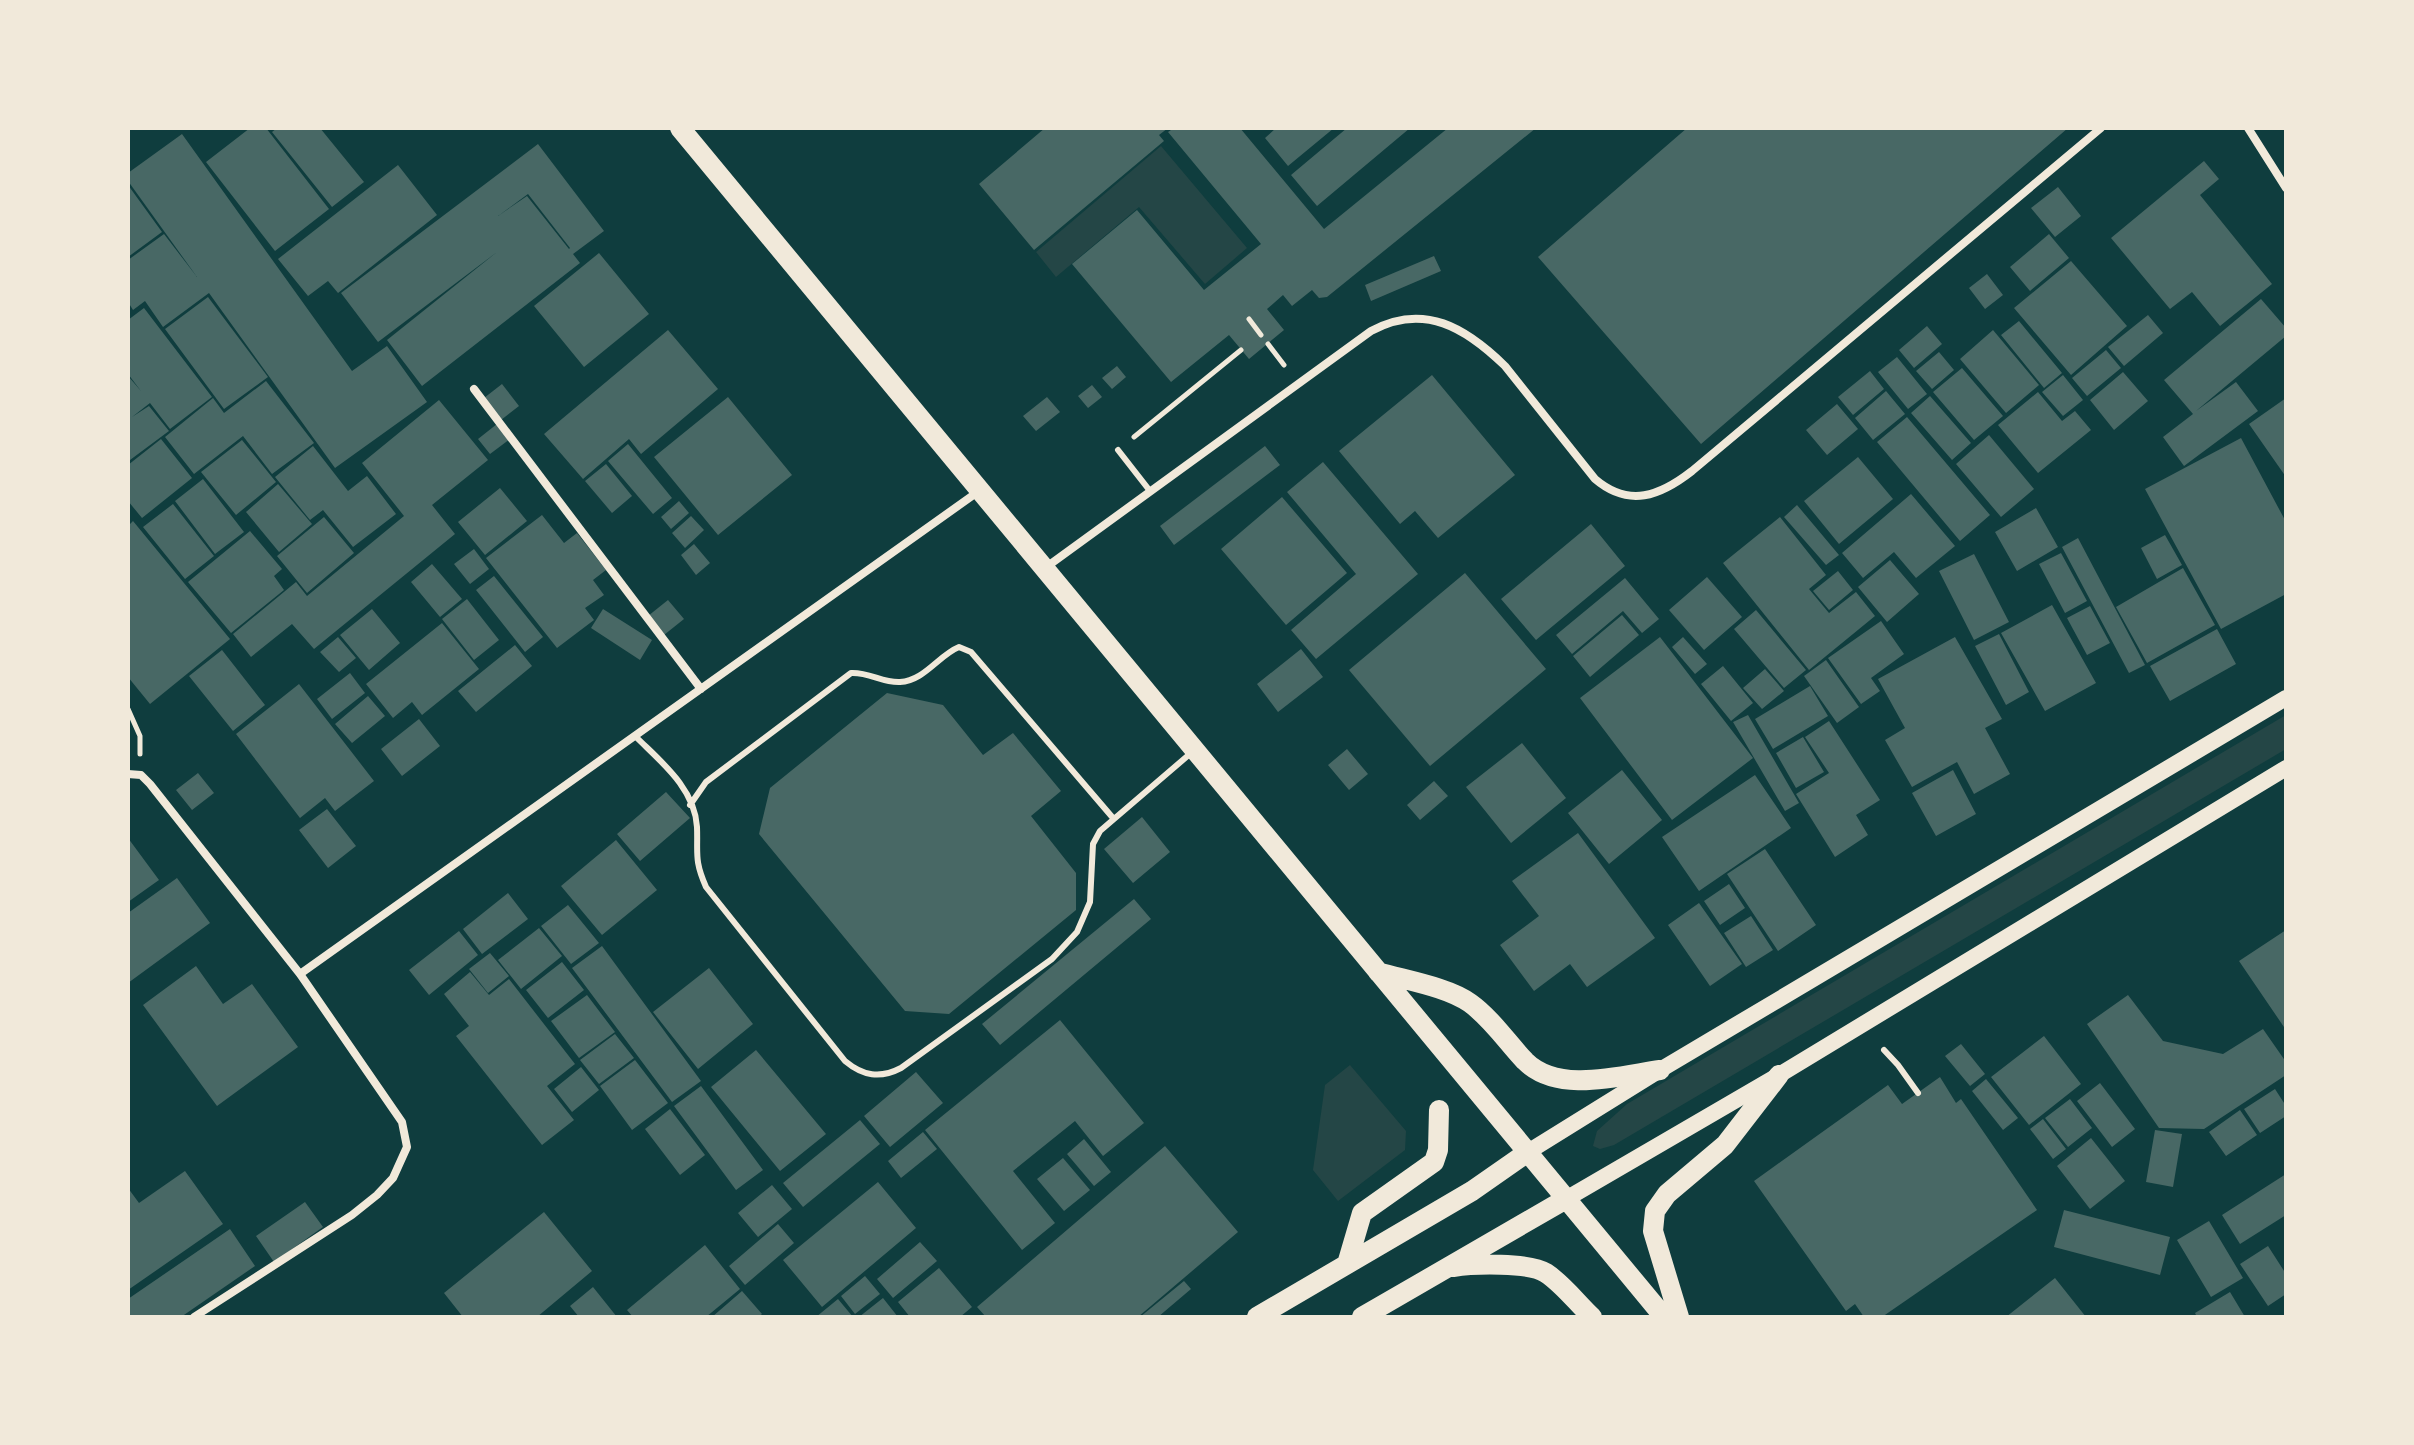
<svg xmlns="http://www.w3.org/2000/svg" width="2414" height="1445" font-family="'Exo 2',sans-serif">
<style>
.green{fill:#244646}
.building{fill:#486865;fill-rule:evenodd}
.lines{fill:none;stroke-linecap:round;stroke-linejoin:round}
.path{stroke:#f1e9da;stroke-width:5}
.service{stroke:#f1e9da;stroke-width:6}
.minor{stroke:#f1e9da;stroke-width:8}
.secondary{stroke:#f1e9da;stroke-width:16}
.primary{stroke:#f1e9da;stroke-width:20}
</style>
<rect width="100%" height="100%" fill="#0f3d3e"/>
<path class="green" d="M1161 146 1247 248 1205 284 1139 207 1056 277 1036 252Z
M2286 715V749L1614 1145 1600 1149 1593 1146 1597 1131 1627 1104Z
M1350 1065 1406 1131 1405 1150 1338 1201 1313 1170 1325 1085Z"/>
<path class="building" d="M250 128H266L329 209 275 251 206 162Z
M277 128H320L364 182 332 207 272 132Z
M1045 128H1168L1159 135 1164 141 1034 250 979 184Z
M1174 128H1240L1324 229 1448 128H1536L1327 297 1319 298 1312 290 1292 306 1283 295 1267 309 1284 330 1249 359 1229 335 1171 382 1072 264 1137 210 1204 290 1261 244 1168 132Z
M1276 128H1334L1288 166 1265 138Z
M1347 128H1410L1317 206 1291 175Z
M1687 128H2068L1701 444 1538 257Z
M182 134 352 371 387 346 427 402 335 468 209 293 163 327 145 301 133 310 128 302V260L164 234 197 277 128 181V173Z
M538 144 604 231 573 254 580 263 422 386 387 340 497 252 378 342 341 293ZM528 194 570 248 569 249 527 196 498 216Z
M2204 161 2219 179 2200 195 2272 284 2220 326 2192 292 2170 309 2111 238Z
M398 165 437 215 338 293 328 281 308 296 278 259Z
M128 185 162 232 128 257Z
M2058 187 2081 216 2055 237 2031 208Z
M2049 234 2069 258 2030 291 2010 267Z
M599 253 649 314 584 367 534 306Z
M1434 256 1441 271 1371 301 1365 285Z
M2071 261 2127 326 2071 375 2014 308Z
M1987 274 2003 295 1985 309 1969 288Z
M208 297 268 377 224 409 165 329Z
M2261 299 2286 328V336L2196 411 2236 382 2258 411 2184 466 2163 437 2193 414 2164 380Z
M144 308 212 397 170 429 150 403 132 417 149 406 169 431 130 460 128 458V376L141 391 128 374V320Z
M2148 315 2163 333 2124 366 2108 347Z
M2019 321 2062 373 2044 388 2001 335Z
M1927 326 1942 344 1914 368 1899 350Z
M668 330 718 389 641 454 629 439 583 479 544 434Z
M1993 330 2039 385 2006 413 1960 359Z
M2106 350 2121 368 2087 396 2072 378Z
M1939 352 1954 370 1932 389 1916 371Z
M1897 357 1927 394 1908 409 1878 372Z
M1117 366 1126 377 1112 389 1102 378Z
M1962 368 2003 416 1974 440 1933 392Z
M1870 371 1884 389 1853 415 1838 397Z
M2123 372 2148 401 2114 430 2090 400Z
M1432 375 1515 475 1438 538 1415 511 1400 524 1339 451Z
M2063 375 2083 400 2063 416 2042 392Z
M266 381 314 443 272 474 243 436 194 474 165 437 213 398 224 413Z
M502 384 519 406 501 420 484 398Z
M1092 385 1102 397 1088 408 1078 396Z
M1886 391 1905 414 1873 440 1855 418Z
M2038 392 2062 421 2075 411 2091 430 2038 473 1998 425Z
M1930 396 1971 443 1952 460 1911 413Z
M728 397 792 475 718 535 654 457Z
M1047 397 1060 412 1036 431 1023 416Z
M2286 398V477L2249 424Z
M439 400 488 460 432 505 455 534 314 649 292 624 251 657 233 634 296 582 307 596 404 516 362 463Z
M1837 404 1858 429 1827 455 1806 430Z
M1907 417 1990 515 1960 541 1877 442Z
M497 424 510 439 490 454 478 439Z
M1989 435 2034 489 2001 517 1956 464Z
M2241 438 2286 522V594L2221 629 2145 489Z
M161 439 192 478 142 518 128 501V465Z
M242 440 276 482 236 515 201 472Z
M628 444 672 498 653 514 608 461Z
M313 446 348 491 367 476 396 514 353 547 323 510 310 520 275 477Z
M1265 446 1280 465 1174 545 1160 526Z
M1858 457 1893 499 1839 544 1804 501Z
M1323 462 1418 574 1316 659 1291 630 1356 574 1287 492Z
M606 464 632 496 612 513 585 481Z
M203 479 244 532 215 554 175 501Z
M278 484 312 524 279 552 246 512Z
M500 488 527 521 485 555 458 522Z
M1911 494 1955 546 1916 578 1894 552 1863 578 1842 553Z
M1282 497 1347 573 1286 625 1221 549Z
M679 501 689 513 671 529 661 517Z
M173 504 214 556 185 579 143 527Z
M1797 505 1839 555 1826 565 1784 517Z
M2036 508 2058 547 2017 571 1995 532Z
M542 515 564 543 577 533 606 570 593 580 604 595 585 608 594 620 557 648 486 558Z
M691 516 704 530 685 548 672 533Z
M324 517 354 553 307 593 277 556Z
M1780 517 1826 575 1809 589 1829 613 1856 592 1875 616 1809 670 1723 563Z
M133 521 230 639 150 704 128 677V526Z
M1591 524 1625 566 1536 640 1501 599Z
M250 531 282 569 274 576 284 590 231 633 188 582Z
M2165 535 2182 565 2157 579 2141 548Z
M2078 538 2145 665 2129 673 2062 547Z
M694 544 710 563 696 575 681 555Z
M474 549 489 569 470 584 454 564Z
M2061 553 2087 601 2065 613 2039 564Z
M1974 554 2009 622 1974 640 1939 571Z
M1890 560 1919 594 1887 622 1858 587Z
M432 564 462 599 440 617 411 582Z
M2183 568 2215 625 2147 663 2116 607Z
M1838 571 1853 590 1829 610 1813 591Z
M1465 573 1546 669 1430 766 1349 670Z
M494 576 543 637 525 652 476 590Z
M1707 577 1742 617 1704 650 1669 610Z
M1625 578 1659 619 1642 633 1623 611 1572 654 1556 635Z
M467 599 499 640 474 660 442 619Z
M668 600 684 619 664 635 648 616Z
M2052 605 2096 683 2045 711 2001 633Z
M2090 606 2110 643 2087 655 2067 618Z
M372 609 400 643 369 670 340 635Z
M603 609 652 640 640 660 591 628Z
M1756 610 1806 670 1784 688 1734 629Z
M1622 615 1639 635 1590 677 1573 656Z
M1881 621 1904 654 1871 678 1880 691 1861 704 1828 658Z
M442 623 479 669 422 715 412 702 393 718 366 684Z
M2217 629 2236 664 2170 701 2150 666Z
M1999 634 2029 692 2006 705 1975 646Z
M338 637 356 658 339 672 320 652Z
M1660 637 1753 758 1672 820 1580 698Z
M1683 637 1707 664 1695 674 1672 647Z
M1955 637 2002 719 1985 728 2010 774 1974 794 1957 762 1912 787 1885 740 1905 728 1878 679Z
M515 645 532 666 476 712 458 691Z
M1301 649 1323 677 1278 712 1257 684Z
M222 650 265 705 233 731 189 676Z
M1826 660 1859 707 1837 723 1804 676Z
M1723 666 1753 703 1731 721 1701 684Z
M1765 669 1784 691 1762 709 1743 688Z
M350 673 365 693 332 719 317 699Z
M299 684 374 781 335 811 325 798 300 818 236 734Z
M1810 686 1828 716 1773 749 1755 719Z
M887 693 943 705 983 755 1013 733 1061 791 1031 816 1076 873V910L949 1014 905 1011 759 834 770 788Z
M368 696 385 716 352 743 335 724Z
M1748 715 1799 803 1785 811 1733 722Z
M419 719 440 746 402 776 381 749Z
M1829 721 1880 800 1856 815 1868 835 1835 857 1796 794 1829 773 1805 737Z
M1803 737 1824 772 1796 788 1776 753Z
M1522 743 1566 798 1511 843 1466 787Z
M1347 749 1368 774 1349 790 1328 765Z
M1622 770 1662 820 1609 864 1568 813Z
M1953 770 1976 814 1936 836 1912 793Z
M198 773 214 793 192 810 176 790Z
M1755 775 1791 828 1699 891 1662 837Z
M1434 781 1448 796 1420 820 1407 805Z
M666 792 690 818 640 861 617 834Z
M327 809 356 846 328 868 299 830Z
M1142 817 1170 852 1133 883 1104 849Z
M1578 833 1655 938 1587 987 1570 964 1534 991 1500 945 1539 916 1512 881Z
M128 838 159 880 128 902Z
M616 840 657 890 602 935 561 886Z
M1765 849 1816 925 1778 951 1727 874Z
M177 878 210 923 128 983V913Z
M1729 884 1745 908 1720 925 1704 901Z
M508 893 528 919 482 954 463 929Z
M1134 899 1151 919 1000 1045 982 1024Z
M1699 903 1742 964 1710 986 1668 925Z
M568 905 599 943 571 964 541 926Z
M1751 916 1773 950 1746 967 1724 933Z
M539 928 562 956 521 989 498 960Z
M2286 930V1030L2239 961Z
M459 931 478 955 429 995 409 970Z
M602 946 701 1081 672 1102 572 968Z
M490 953 509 976 488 993 469 969Z
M562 962 584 990 548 1018 526 990Z
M196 966 223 1004 252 984 298 1047 217 1106 143 1005Z
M709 968 753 1024 698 1069 653 1012Z
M470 972 489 995 509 979 575 1064 547 1086 574 1120 542 1145 456 1036 469 1026 444 994Z
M587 995 615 1032 579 1058 551 1021Z
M2128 995 2163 1041 2223 1054 2263 1029 2286 1062V1075L2204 1129 2159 1128 2087 1024Z
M1060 1020 1144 1123 1103 1156 1075 1121 1013 1171 1055 1223 1022 1250 925 1130Z
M615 1034 634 1058 599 1084 580 1060Z
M2044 1036 2081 1084 2029 1125 1991 1077Z
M1961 1044 1985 1074 1970 1086 1945 1056Z
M756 1050 826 1134 780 1171 711 1087Z
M635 1060 668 1103 632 1130 600 1086Z
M581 1067 599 1090 572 1112 554 1089Z
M916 1072 943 1103 890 1147 864 1116Z
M1940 1077 1956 1103 1961 1099 2037 1210 1882 1317H1864L1855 1304 1846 1311 1754 1181 1888 1085 1902 1104Z
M1986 1079 2018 1118 2003 1130 1972 1091Z
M2100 1083 2135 1129 2112 1147 2077 1101Z
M701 1086 763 1170 736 1190 674 1106Z
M2275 1089 2286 1106V1116L2260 1133 2244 1109Z
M2070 1099 2092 1128 2068 1147 2045 1118Z
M670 1109 705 1155 680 1175 645 1129Z
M2240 1110 2257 1135 2226 1156 2209 1132Z
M2043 1119 2066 1149 2053 1159 2030 1129Z
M860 1120 880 1144 803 1207 783 1183Z
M2155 1130 2182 1134 2173 1187 2146 1182Z
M923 1132 937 1149 901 1178 888 1161Z
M2091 1138 2125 1181 2090 1209 2057 1166Z
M1084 1139 1111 1172 1094 1186 1067 1154Z
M1165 1146 1238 1232 1138 1317H986L977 1307Z
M1063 1158 1090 1190 1064 1211 1037 1179Z
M185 1171 223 1224 128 1290V1188L139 1203Z
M2286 1174V1215L2240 1244 2222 1215Z
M878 1182 916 1228 822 1307 783 1260Z
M772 1185 792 1209 758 1237 738 1213Z
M305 1202 323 1227 274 1262 256 1236Z
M2064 1210 2170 1237 2160 1275 2054 1247Z
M544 1212 592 1271 537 1317H463L444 1293Z
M2209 1221 2243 1278 2211 1297 2177 1240Z
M778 1224 794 1243 745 1285 729 1266Z
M230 1229 255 1266 181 1317H128V1299Z
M920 1242 937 1261 893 1298 877 1279Z
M705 1245 740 1289 706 1317H633L627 1310Z
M2268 1246 2286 1274V1294L2268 1306 2240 1264Z
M939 1268 972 1307 960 1317H910L898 1302Z
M865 1276 880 1294 855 1314 841 1296Z
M2055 1278 2086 1317H2006Z
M1184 1281 1191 1289 1158 1317H1140Z
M593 1287 617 1317H579L570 1306Z
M742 1291 762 1314 758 1317H712Z
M2230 1292 2245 1317H2197L2195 1313Z
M883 1298 898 1317H859Z
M838 1299 853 1317H816Z"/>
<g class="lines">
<path class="path" d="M1249 319 1261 335
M1268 344 1284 365
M1134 437 1241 350
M128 709 140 736V754"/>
<path class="service" d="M1118 450 1150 491
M635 736C660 761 695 788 697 827 698 854 694 860 706 887L845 1061C863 1076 880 1079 901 1068L1052 959 1077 932 1090 902 1093 844 1100 831 1191 753
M690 805 706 782 851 673C869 672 883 683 900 682 924 681 939 655 959 647L971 652 1113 818
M1884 1050 1898 1065 1918 1093"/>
<path class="minor" d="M2248 128 2286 188
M474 389 701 689
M1045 568 1371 331C1424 302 1466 328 1505 366L1595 479C1629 508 1660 496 1692 471L2101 128
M128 774 141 775 150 784 300 974 402 1122 407 1147 393 1178 377 1195 352 1215 194 1317
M300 974 979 491"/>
<path class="secondary" d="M1528 1152 1660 1070 2286 698
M1566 1199 1779 1075 2286 768"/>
<path class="primary" d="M680 128 1664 1317
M1378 972C1405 980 1448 987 1470 1003 1491 1018 1507 1042 1525 1061 1558 1094 1619 1076 1660 1070
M1347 1264 1362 1213 1434 1162 1438 1150 1439 1110
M1453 1267C1473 1264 1529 1262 1546 1273 1563 1284 1577 1303 1592 1317
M1257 1317 1472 1191 1528 1152
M1362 1317 1566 1199
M1679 1317 1653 1231 1655 1211 1667 1194 1725 1145 1779 1075"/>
</g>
<rect width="2414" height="1445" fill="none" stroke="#f1e9da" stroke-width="260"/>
</svg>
